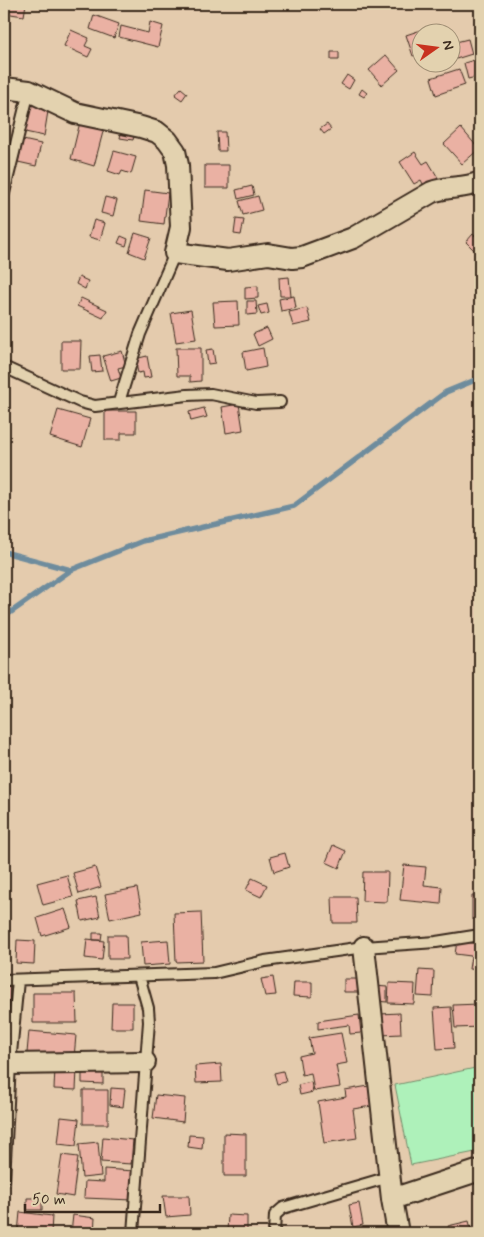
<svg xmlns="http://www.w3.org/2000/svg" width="484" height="1237" font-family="Mynerve,sans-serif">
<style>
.green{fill:#aef1ba;stroke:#748e6c}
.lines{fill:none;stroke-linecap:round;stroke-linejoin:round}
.stream{stroke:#6e8c9d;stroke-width:5.5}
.building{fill:#eab1a3;stroke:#3b2a1e}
.service-casing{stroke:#3b2a1e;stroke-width:14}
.minor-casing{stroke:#3b2a1e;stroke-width:24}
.service{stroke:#e3d2af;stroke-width:10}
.minor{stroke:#e3d2af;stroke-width:20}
</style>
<rect width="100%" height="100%" fill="#e4cbad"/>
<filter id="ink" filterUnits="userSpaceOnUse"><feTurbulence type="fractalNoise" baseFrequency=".02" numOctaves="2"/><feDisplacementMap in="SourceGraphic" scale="10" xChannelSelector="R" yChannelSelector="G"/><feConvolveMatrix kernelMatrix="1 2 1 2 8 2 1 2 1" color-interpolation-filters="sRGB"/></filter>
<g filter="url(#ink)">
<path class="green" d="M480 1067V1151L411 1165 395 1085Z"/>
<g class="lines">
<path class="stream" d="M4 552 71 570 143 541 294 506 446 392 480 378
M4 617 71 570"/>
</g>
<path class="building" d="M4 4H26L24 16 4 13Z
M94 15 119 24 114 38 90 29Z
M150 22 163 26 158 47 119 37 121 26 148 33Z
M430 27 432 32H422V53L413 56 406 35Z
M71 30 89 38 85 46 92 49 88 57 64 46Z
M468 39 472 54 456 59 452 43Z
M331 52H339V60H331Z
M386 55 399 70 382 85 369 70Z
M478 59 480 76 468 79 464 63Z
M459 69 465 85 436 95 431 78Z
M347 75 354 80 349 89 341 84Z
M181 88 187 93 182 100 175 95Z
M362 89 367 93 364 97 359 94Z
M30 102 49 105 44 136 25 132Z
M80 122 104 128 94 166 71 159Z
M327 124 331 129 324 134 320 129Z
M461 128 479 149 462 164 444 144Z
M122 129 135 132 133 140 120 138Z
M217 132H225L226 151H218Z
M23 140 41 144 36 166 18 162Z
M114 151 136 157 131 174 122 171 120 175 108 171Z
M415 152 423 164 428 161 440 181 426 190 421 180 414 184 400 162Z
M205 165H229V188H205Z
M252 186 254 195 238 199 236 190Z
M145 190 168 193 164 224 141 221Z
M258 196 262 210 243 215 239 201Z
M105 197 117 200 113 216 101 213Z
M236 219 244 220 241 235 234 234Z
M94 220 105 223 100 240 89 237Z
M135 233 151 238 144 258 129 252Z
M473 234 480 241V252L478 254 466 242Z
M121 236 128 239 126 246 118 243Z
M79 277 88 281 85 289 76 284Z
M289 277 291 296H280L279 278Z
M258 286V298L245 299V287Z
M294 296 296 308 281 311 279 299Z
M81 298 107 310 103 318 77 306Z
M238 301 239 325 215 326 213 302Z
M247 301H256L257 314 247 315Z
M267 304 269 313 261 315 258 306Z
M307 308 311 322 293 326 289 312Z
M191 310 196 339 176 342 171 313Z
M267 328 272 339 258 346 253 334Z
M61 341H81L80 369H61Z
M176 348H201V381L190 382V376H177Z
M263 348 266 367 246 371 243 352Z
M213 349 215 363 208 364 206 350Z
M122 351 126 366 118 368 121 378 111 381 103 356Z
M100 355 102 371 92 372 90 356Z
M147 356 151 377 144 378 143 372 138 373 135 359Z
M239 404 243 430 226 433 222 407Z
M204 408 207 417 191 421 189 412Z
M58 410 90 419 82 447 50 437Z
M105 411H136V433H121V440H105Z
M333 845 346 851 339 868 326 862Z
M285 853 289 867 274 872 270 857Z
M404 865 426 867 424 885 442 887 441 904 400 900Z
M95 867 101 887 79 894 73 873Z
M363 872H388L387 902 362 901Z
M67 875 73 897 43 905 37 883Z
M252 878 267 885 261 897 246 890Z
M137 888 142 912 110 919 105 894Z
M472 896H480V919H472Z
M96 897 100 917 82 921 78 901Z
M332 897H356L357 923H333Z
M65 909 71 927 42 936 37 918Z
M201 912 203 961 176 962 174 913Z
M93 933H102L101 940H93Z
M108 935H126L127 959H108Z
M87 939 104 941 102 960 85 958Z
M17 940 35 941 34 964 16 963Z
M168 940 170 964 143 966 141 942Z
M457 941 480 944V970L469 969 471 956 455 954Z
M419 970 434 971 433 997 417 996Z
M273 977 276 995 265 996 261 979Z
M344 979H362L361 992H344Z
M294 982H312V997L293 996Z
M389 983 415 984 414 1004 388 1003Z
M4 986H12L10 1007 4 1006Z
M375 986 387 987V1002L375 1001Z
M33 993H76L77 1023H33Z
M112 1003H133V1028H111Z
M480 1004V1027L455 1028 453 1005Z
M451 1007 454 1048 437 1049 434 1008Z
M4 1013H11L10 1039H4Z
M400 1013 401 1034 381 1035 380 1014Z
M359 1015 361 1033 350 1034 349 1025 318 1029V1021Z
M29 1031 76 1035 74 1058 27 1053Z
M341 1033 347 1063 336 1065 340 1087 314 1091 311 1073 302 1075 299 1056 312 1053 309 1038Z
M221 1064 222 1082 196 1083 195 1066Z
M82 1067 103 1068V1084L82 1083Z
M55 1068 77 1069 76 1090 54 1089Z
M283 1071 286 1082 277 1084 274 1073Z
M311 1082 313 1092 300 1095 298 1085Z
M375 1085 378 1105 353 1109 357 1138 324 1143 318 1102 346 1097 345 1090Z
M111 1088 125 1089 123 1107 110 1105Z
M83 1090H108V1124H83Z
M156 1095 185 1098 183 1122 153 1118Z
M61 1117 79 1119 76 1146 58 1144Z
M224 1133 246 1134V1176H224Z
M189 1135 203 1136 202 1149 188 1147Z
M103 1137 133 1140 131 1164 101 1162Z
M98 1142 101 1176 82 1178 79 1144Z
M62 1155 78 1157 73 1197 56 1194Z
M104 1169 134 1171 133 1200 84 1198 85 1181 104 1182Z
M163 1196H189L190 1215 166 1217Z
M27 1198H42V1210H27Z
M359 1203 363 1225 353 1227 349 1205Z
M20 1212 52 1216 51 1233H18Z
M73 1215 95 1218 94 1233H71Z
M228 1215 247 1216V1233H227Z
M469 1221 472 1233H450L448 1226Z
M357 1229 358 1233H346V1232Z"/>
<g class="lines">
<g class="service-casing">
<path id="service" d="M4 193 29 91
M4 367 80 402 95 406 187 395 211 394 256 403 280 402
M119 402 140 334 175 253
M4 980 214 973 265 961 364 947 436 942 480 935
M4 1180 10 1064 18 980
M133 1233 149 1022 148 1008 139 976
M274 1233 275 1215 283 1208 389 1177"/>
</g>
<g class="minor-casing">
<path id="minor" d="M4 88 29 91 75 113 141 127 157 132 167 140 175 151 178 165 181 227 175 253 228 260 268 254 292 258 302 257 353 238 432 192C447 186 465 189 480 182
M364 947 392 1199 398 1233
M10 1064 145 1062
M392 1199 480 1170"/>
</g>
<use href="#service" class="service"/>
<use href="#minor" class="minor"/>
</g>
</g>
<rect width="484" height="1237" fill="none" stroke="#e3d2af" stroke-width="20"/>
<rect x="10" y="10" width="464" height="1217" fill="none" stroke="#3b2a1e" stroke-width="2" filter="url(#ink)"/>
<g transform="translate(436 48) rotate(76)"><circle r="24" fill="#e3d2af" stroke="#a08f75"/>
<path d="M0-4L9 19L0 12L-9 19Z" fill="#c8321e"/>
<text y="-8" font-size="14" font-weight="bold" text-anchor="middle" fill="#3b2a1e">N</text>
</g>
<path d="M25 1204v8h135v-8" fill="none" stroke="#3b2a1e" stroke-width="2.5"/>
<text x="32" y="1204" font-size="15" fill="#3b2a1e" stroke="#e3d2af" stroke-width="4" paint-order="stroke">50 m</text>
</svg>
